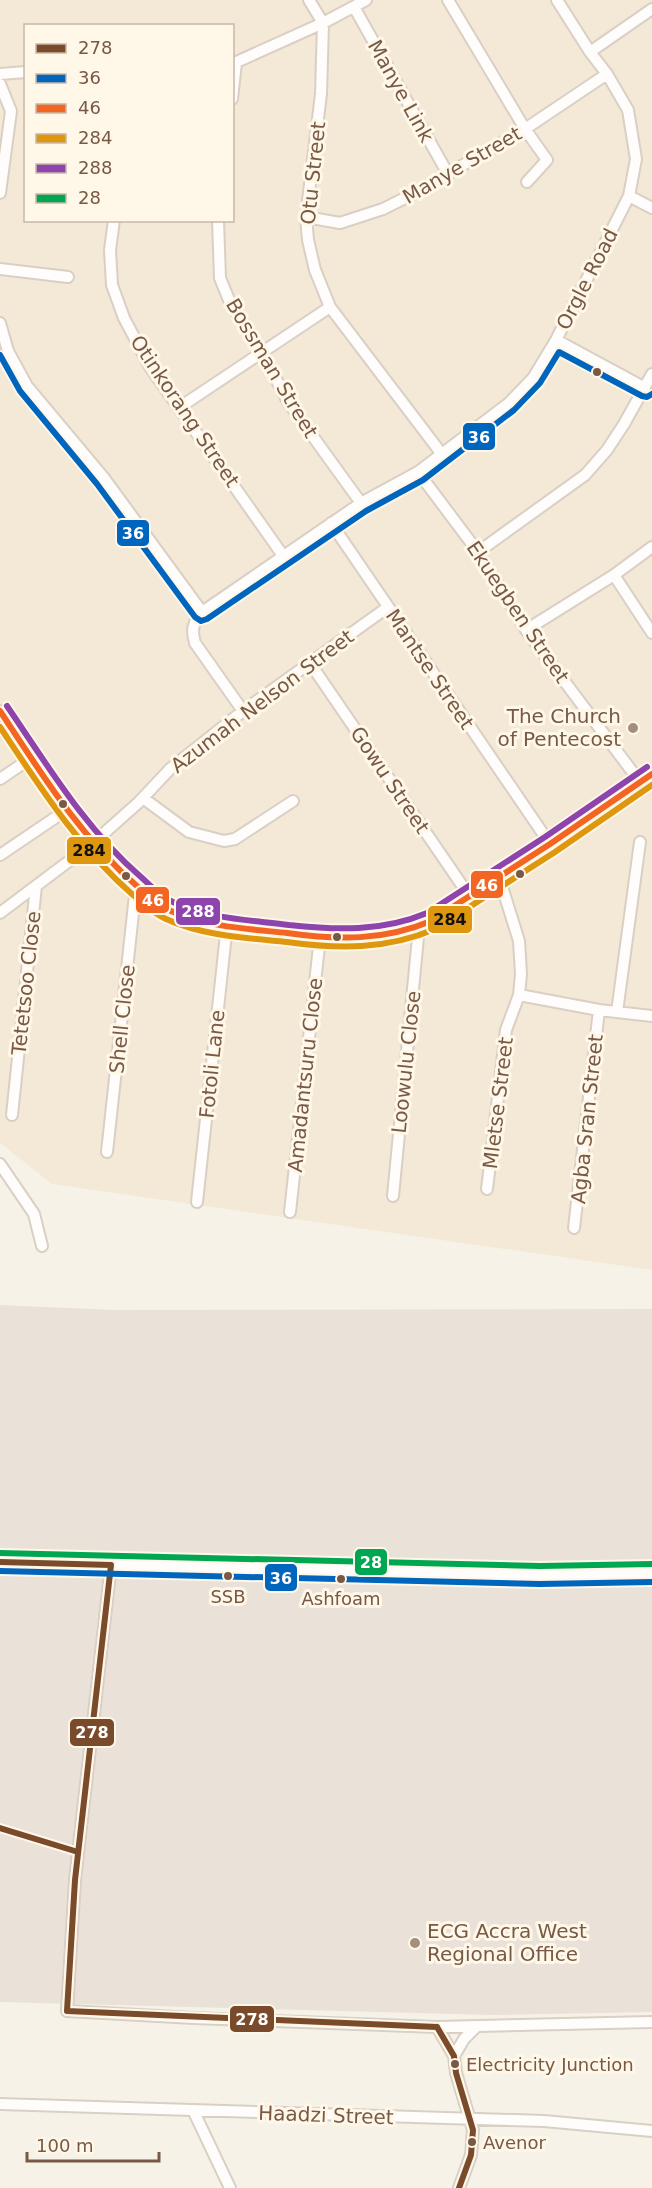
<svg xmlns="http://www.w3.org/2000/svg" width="652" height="2188" font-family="'DejaVu Sans',sans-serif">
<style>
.residential{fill:#f4e8d6;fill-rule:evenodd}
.industrial{fill:#eae2d8}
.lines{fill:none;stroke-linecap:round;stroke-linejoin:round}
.minor-casing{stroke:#d9cfc5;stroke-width:14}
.minor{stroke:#fefdfb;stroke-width:10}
.bus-1-casing{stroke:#fff7e8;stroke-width:10}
.bus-2-casing{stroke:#fff7e8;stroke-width:10}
.bus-3-casing{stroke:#fff7e8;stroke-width:10}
.bus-4-casing{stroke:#fff7e8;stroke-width:10}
.bus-5-casing{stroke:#fff7e8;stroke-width:10}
.bus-6-casing{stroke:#fff7e8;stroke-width:10}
.bus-1{stroke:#7a4b2a;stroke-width:6}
.bus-2{stroke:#0065bd;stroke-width:6}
.bus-3{stroke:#f26522;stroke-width:6}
.bus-4{stroke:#de970e;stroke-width:6}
.bus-5{stroke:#8e44ad;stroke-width:6}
.bus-6{stroke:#00a651;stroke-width:6}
.bus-dot{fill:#785945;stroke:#fff7e8;stroke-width:2}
.poi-dot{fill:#a48f7e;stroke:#fff7e8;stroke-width:2}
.labels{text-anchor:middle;stroke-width:6;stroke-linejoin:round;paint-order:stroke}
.bus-label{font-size:18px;fill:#785945;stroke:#fff7e8}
.street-label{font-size:20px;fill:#785945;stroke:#fff7e8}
.poi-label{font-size:20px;fill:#785945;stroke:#fff7e8;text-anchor:end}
.line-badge{stroke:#fff7e8;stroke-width:2}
.badge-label{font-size:16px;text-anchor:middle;font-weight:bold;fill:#fff}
.pale-badge-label{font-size:16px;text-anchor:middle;font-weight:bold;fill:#111}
</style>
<rect width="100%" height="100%" fill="#f7f2e7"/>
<path class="residential" d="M0 0H652V1270L52 1184 0 1143ZM26 26H232V220H26Z"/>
<path class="industrial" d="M0 1305 115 1310 652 1309V2012L493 2015 0 2002Z"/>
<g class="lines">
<g class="minor-casing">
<path id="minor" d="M309 0 323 23 321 94 306 217 308 240 315 270 330 307 441 453
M448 0 525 129 547 160 527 182
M354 7 448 174
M590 52 652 9
M232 64 323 23 366 0
M0 74 26 72
M0 84 11 111 0 193
M232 99 236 63
M629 196 652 208
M306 217 340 223 383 209 415 193 525 129 607 74
M114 220 110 250 112 285 124 318 150 367 284 557
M218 220 220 278 229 300 263 354 288 402 361 503
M0 269 68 277
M0 323 8 351 27 386 104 478 202 612
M556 340 645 388
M180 407 330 307
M418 472 478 552 526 630 640 782
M331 523 550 844
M478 552 585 475 607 450 624 424 652 374
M614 575 652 633
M526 630 614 575 652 547
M310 663 470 897
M0 711C42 773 86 847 145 893 154 901 163 909 175 913 212 926 253 929 292 934 339 939 387 943 431 921L550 844 652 774
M243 711 195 643C191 629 193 623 202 612L361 503 418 472 509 403 533 378 556 340 629 196 636 159 628 110 607 74 590 52 557 0
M0 779 31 758
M143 798 189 832 224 841 235 839 293 801
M0 855 68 809
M0 913 93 843 138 803 170 769 243 711 388 607
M519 995 599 1010 652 1016
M617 1012 640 842
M12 1115 36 886
M107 1152 136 886
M0 1164 34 1214 42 1246
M487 1189 506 1030 519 995 521 974 519 941 499 877
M393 1196 419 927
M197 1202 227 925
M290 1212 320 937
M574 1228 599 1010
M0 1562 540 1575 652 1573
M111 1565 75 1880 67 2011 194 2018 437 2027 652 2022
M437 2027 454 2056 456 2073 473 2130 471 2155 459 2188
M454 2056 464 2039 476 2027
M0 2104 544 2121 652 2131
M193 2110 230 2188"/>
</g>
<use href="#minor" class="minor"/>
<g class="bus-1-casing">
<path id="bus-1" d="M0 1562 111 1565 75 1880 67 2011
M0 1828 78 1852
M67 2011 437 2027
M437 2027 454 2056 456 2073 473 2130 471 2155 459 2188"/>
</g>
<g class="bus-2-casing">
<path id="bus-2" d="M0 355 20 391 97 484 195 617 201 621 207 619 366 511 423 480 514 410 540 383 559 352 642 396 647 397 652 394
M0 1571 540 1584 652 1582"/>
</g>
<g class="bus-3-casing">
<path id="bus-3" d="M0 711C41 773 81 838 138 887 148 896 158 906 171 911 207 927 249 929 287 933 337 940 384 941 431 921L550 844 652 774"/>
</g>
<g class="bus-4-casing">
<path id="bus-4" d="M0 727C40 787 78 847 133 895 143 903 153 913 166 919 203 936 247 938 287 942 338 949 386 950 435 929L555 852 652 785"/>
</g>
<g class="bus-5-casing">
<path id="bus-5" d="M7 706C48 766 86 830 141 877 151 886 161 897 173 902 208 919 251 920 289 925 336 930 382 932 427 913L545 837 647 767"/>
</g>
<g class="bus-6-casing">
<path id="bus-6" d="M0 1553 540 1566 652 1564"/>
</g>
<use href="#bus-1" class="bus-1"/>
<use href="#bus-2" class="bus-2"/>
<use href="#bus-3" class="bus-3"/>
<use href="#bus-4" class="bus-4"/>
<use href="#bus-5" class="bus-5"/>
<use href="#bus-6" class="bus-6"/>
</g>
<g class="bus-dot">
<circle cx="597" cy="372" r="5"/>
<circle cx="63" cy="804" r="5"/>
<circle cx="520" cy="874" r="5"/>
<circle cx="126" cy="876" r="5"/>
<circle cx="337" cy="937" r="5"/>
<circle cx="228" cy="1576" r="5"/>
<circle cx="341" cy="1579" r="5"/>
<circle cx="455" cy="2064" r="5"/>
<circle cx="472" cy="2142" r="5"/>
</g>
<g class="poi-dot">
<circle cx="633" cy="728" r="6"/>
<circle cx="415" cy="1943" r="6"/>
</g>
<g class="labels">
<g class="bus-label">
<text x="228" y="1603">SSB</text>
<text x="341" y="1605">Ashfoam</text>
<text x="466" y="2071" text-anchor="start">Electricity Junction</text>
<text x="483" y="2149" text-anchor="start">Avenor</text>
</g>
<g class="street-label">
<text transform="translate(401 91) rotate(61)" y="7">Manye Link</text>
<text transform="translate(462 165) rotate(-30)" y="7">Manye Street</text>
<text transform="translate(313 173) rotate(-84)" y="7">Otu Street</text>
<text transform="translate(587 279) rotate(-63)" y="7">Orgle Road</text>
<text transform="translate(272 368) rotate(59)" y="7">Bossman Street</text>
<text transform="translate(185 411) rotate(56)" y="7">Otinkorang Street</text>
<text transform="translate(518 612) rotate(56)" y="7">Ekuegben Street</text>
<text transform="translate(430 669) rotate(56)" y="7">Mantse Street</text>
<text transform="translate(262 701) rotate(-37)" y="7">Azumah Nelson Street</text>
<text transform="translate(390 780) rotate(56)" y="7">Gowu Street</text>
<text transform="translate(26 983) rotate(-84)" y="7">Tetetsoo Close</text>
<text transform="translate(122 1019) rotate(-84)" y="7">Shell Close</text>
<text transform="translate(406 1062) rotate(-84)" y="7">Loowulu Close</text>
<text transform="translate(212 1064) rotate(-84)" y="7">Fotoli Lane</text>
<text transform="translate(305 1075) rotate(-84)" y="7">Amadantsuru Close</text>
<text transform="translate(498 1103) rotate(-83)" y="7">Mletse Street</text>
<text transform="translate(587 1119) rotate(-84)" y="7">Agba Sran Street</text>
<text transform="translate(326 2115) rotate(2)" y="7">Haadzi Street</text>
</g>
<g class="poi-label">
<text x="621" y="723">The Church<tspan x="621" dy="23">of Pentecost</tspan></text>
<text x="427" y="1938" text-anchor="start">ECG Accra West<tspan x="427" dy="23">Regional Office</tspan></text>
</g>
</g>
<g class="line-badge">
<rect x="462" y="422" width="34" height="29" rx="6" fill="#0065bd"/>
<rect x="116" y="519" width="34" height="28" rx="6" fill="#0065bd"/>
<rect x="66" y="836" width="46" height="29" rx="6" fill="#de970e"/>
<rect x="470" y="870" width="34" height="29" rx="6" fill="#f26522"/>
<rect x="135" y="886" width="35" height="28" rx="6" fill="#f26522"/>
<rect x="175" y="897" width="46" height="29" rx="6" fill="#8e44ad"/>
<rect x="427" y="905" width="46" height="29" rx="6" fill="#de970e"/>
<rect x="354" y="1548" width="34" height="28" rx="6" fill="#00a651"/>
<rect x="264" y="1563" width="34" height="29" rx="6" fill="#0065bd"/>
<rect x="69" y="1718" width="46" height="29" rx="6" fill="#7a4b2a"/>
<rect x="229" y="2005" width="46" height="28" rx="6" fill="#7a4b2a"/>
</g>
<g class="badge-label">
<text x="479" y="443">36</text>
<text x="133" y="539">36</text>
<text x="487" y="891">46</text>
<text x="153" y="906">46</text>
<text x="198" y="917">288</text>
<text x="371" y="1568">28</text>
<text x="281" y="1584">36</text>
<text x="92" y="1738">278</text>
<text x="252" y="2025">278</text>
</g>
<g class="pale-badge-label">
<text x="89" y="856">284</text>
<text x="450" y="925">284</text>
</g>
<rect x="24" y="24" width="210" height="198" fill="#fff7e8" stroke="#c9b8a7" stroke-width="1.5"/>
<rect x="36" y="44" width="30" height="9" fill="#7a4b2a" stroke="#c9b8a7" stroke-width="1.5"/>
<text x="78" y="54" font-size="18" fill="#785945">278</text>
<rect x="36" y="74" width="30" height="9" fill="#0065bd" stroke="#c9b8a7" stroke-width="1.5"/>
<text x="78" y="84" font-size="18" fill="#785945">36</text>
<rect x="36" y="104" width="30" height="9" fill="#f26522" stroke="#c9b8a7" stroke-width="1.5"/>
<text x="78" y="114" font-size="18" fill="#785945">46</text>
<rect x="36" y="134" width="30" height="9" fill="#de970e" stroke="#c9b8a7" stroke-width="1.5"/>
<text x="78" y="144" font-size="18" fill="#785945">284</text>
<rect x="36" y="164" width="30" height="9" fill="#8e44ad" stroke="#c9b8a7" stroke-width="1.5"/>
<text x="78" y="174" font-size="18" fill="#785945">288</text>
<rect x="36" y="194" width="30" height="9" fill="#00a651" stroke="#c9b8a7" stroke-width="1.5"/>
<text x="78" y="204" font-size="18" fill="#785945">28</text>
<path d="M27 2152v9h132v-9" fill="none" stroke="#785945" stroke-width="3"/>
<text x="36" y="2152" font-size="18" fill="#785945" stroke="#fff7e8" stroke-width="4.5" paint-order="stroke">100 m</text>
</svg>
